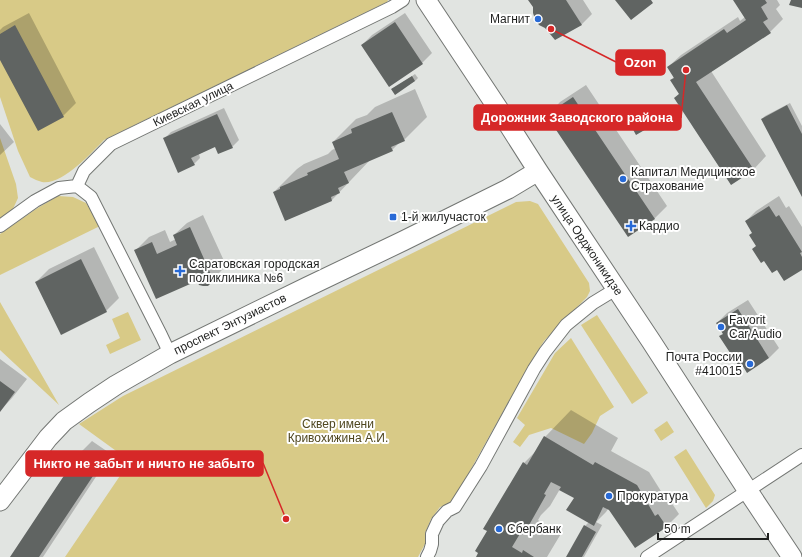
<svg xmlns="http://www.w3.org/2000/svg" width="802" height="557" font-family="Arial,sans-serif">
<style>
.green{fill:#d8ca87}
.shadow{fill:#0003}
.building{fill:#606462}
.lines{fill:none;stroke-linecap:round;stroke-linejoin:round}
.minor-casing{stroke:#737673;stroke-width:14}
.primary-casing{stroke:#737673;stroke-width:21}
.minor{stroke:#fff;stroke-width:12}
.primary{stroke:#fff;stroke-width:19}
.poi-dot{fill:#286ad6;stroke:#fff;stroke-width:1.5}
.labels{text-anchor:middle;stroke-width:4;stroke-linejoin:round;paint-order:stroke}
.poi-label{font-size:12px;fill:#1f201f;stroke:#fff;text-anchor:start}
.street-label{font-size:12px;fill:#1f201f;stroke:#fff}
.park-label{font-size:12px;fill:#4f4720;stroke:#fff}
.leader{fill:none;stroke:#d62828;stroke-width:1.5}
.callout-dot{fill:#d62828;stroke:#fff;stroke-width:1.5}
.callout{fill:#d62828;stroke:#d62828;stroke-width:1.5}
.callout-label{font-size:13px;text-anchor:middle;font-weight:bold;fill:#fff}
</style>
<rect width="100%" height="100%" fill="#e1e4e1"/>
<path class="green" d="M0 0H388L387 2 104 140C90 154 63 185 42 182 38 181 34 179 30 177L18 151 0 97Z
M0 138 16 184 18 198 12 211 0 219Z
M58 196 73 197 86 203 100 226 0 275V234L36 209Z
M530 201 538 204 589 283 590 291 587 297 544 341 529 365 452 503 440 507 431 519 425 533V544L418 557H65L130 461 79 424 123 396 516 202Z
M0 302 59 405 0 350Z
M128 312 141 340 110 354 106 345 120 338 112 319Z
M597 315 648 393 632 404 581 325Z
M571 338 614 407 600 416 592 433 584 444 551 428 529 435 520 447 513 442 525 425 517 418 555 353Z
M667 421 674 432 661 441 654 430Z
M686 449 715 495 713 501 706 508 674 457Z"/>
<path class="shadow" d="M530 0H583L592 14 582 24 555 39Z
M734 0H777L780 5 776 9 783 19 770 32 711 71 766 156 754 169 731 184 675 98 680 93 671 80 674 77 668 67 681 55 738 17 740 21 745 17Z
M29 13 76 103 63 116 38 129 0 58V30L3 27Z
M405 13 432 53 422 63 389 85 362 45 372 35Z
M415 74 418 78 415 81 395 93 396 87Z
M586 85 667 206 654 219 548 115 560 102Z
M415 89 427 117 404 140 401 141 392 150 371 159 332 200 286 220 274 192 297 169 304 164 328 154 332 150 336 148 333 142 356 119 367 115 375 107Z
M790 103 802 126V195L762 119 765 116Z
M224 108 239 140 232 147 215 146 199 154 200 158 194 164 164 139 171 132Z
M0 124 14 142 0 155Z
M779 196 786 208 789 206 802 227V268H778L757 246 753 232 746 221 756 211Z
M203 215 225 263 224 268 207 285 136 250 149 237 165 230 170 242 176 239 174 235 187 223Z
M94 247 119 298 106 311 36 282 49 269Z
M748 300 779 348 769 358 723 334 717 323 727 313Z
M0 359 27 379 12 398 0 411Z
M571 410 618 438 611 451 649 472 669 504 671 502 679 514 666 527 608 509 606 512 596 522 602 525 584 557H567L585 526 589 522 578 493 560 489 550 506 541 515 538 520 548 527 550 525 562 532 547 557H477L524 463 538 449 545 437Z
M92 441 111 454 43 557H11L79 454Z"/>
<path class="building" d="M528 0H566L582 25 555 40 545 28 539 25 535 19 533 13V7Z
M615 0H651L653 3 631 20Z
M733 0H765L767 3 761 7 768 19 763 22 771 33 696 82 754 170 731 185 674 98 679 94 670 80 674 78 667 67 724 29 727 33 746 20Z
M791 0H802V8L789 5Z
M395 22 423 64 389 87 361 45Z
M15 25 64 117 38 131 0 60V34Z
M412 76 415 81 395 95 391 89Z
M573 97 655 219 628 237 546 115Z
M787 105 802 134V197L761 119Z
M392 112 405 141 391 147 393 151 344 172 349 183 338 188 340 193 331 197 332 201 285 221 273 192 280 189V187L308 175 307 173 339 159 332 142 352 133 351 129Z
M217 114 233 148 218 154 215 147 191 158 195 165 178 173 163 138Z
M640 115 648 128 636 135 629 122Z
M769 206 776 217 779 215 802 252 800 253 802 257V270L784 281 777 270 772 273 764 261 761 263 752 249 756 246 749 235 752 233 745 221Z
M190 227 212 277V282L208 286H203L199 285 197 281 156 299 134 250 152 242 157 254 177 245 173 235Z
M81 259 107 312 61 335 35 282Z
M738 309 769 358 747 373 741 363 738 365 719 336 723 334 716 323Z
M0 381 15 392 0 412Z
M544 436 593 465 595 462 637 485 655 516 658 514 667 527 635 548 609 510 603 507 594 526 566 510 574 498 559 490 561 487 551 482 544 494 546 495 524 534 521 532 512 547 522 553 523 550 534 557H476L478 553 475 551 487 531 483 529 523 462 527 465Z
M79 453 99 467 39 557H10Z
M584 525 596 532 582 557H566Z"/>
<g class="lines">
<g class="minor-casing">
<path id="minor" d="M77 186 91 197 161 335 170 354
M0 226 35 201 59 188 77 186 84 171 111 144 392 7 403 0
M427 557 430 551 432 544V534L438 521 447 511 455 507 481 466 534 369 545 352 566 325 593 303 616 289
M647 557 802 455"/>
</g>
<g class="primary-casing">
<path id="primary" d="M426 0 503 116 538 171 651 341 748 491 792 557
M0 501 48 438 64 421 89 403 116 385 170 354 307 287 403 241 508 189 538 171"/>
</g>
<use href="#minor" class="minor"/>
<use href="#primary" class="primary"/>
</g>
<g class="poi-dot">
<circle cx="538" cy="19" r="4"/>
<circle cx="623" cy="179" r="4"/>
<rect x="389" y="213" width="8" height="8" rx="2"/>
<path d="M629 220h4v4h4v4h-4v4h-4v-4h-4v-4h4z"/>
<path d="M178 265h4v4h4v4h-4v4h-4v-4h-4v-4h4z"/>
<circle cx="721" cy="327" r="4"/>
<circle cx="750" cy="364" r="4"/>
<circle cx="609" cy="496" r="4"/>
<circle cx="499" cy="529" r="4"/>
</g>
<g class="labels">
<g class="poi-label">
<text x="530" y="23" text-anchor="end">Магнит</text>
<text x="631" y="176">Капитал Медицинское<tspan x="631" dy="14">Страхование</tspan></text>
<text x="401" y="221">1-й жилучасток</text>
<text x="639" y="230">Кардио</text>
<text x="189" y="268">Саратовская городская<tspan x="189" dy="14">поликлиника №6</tspan></text>
<text x="729" y="324">Favorit<tspan x="729" dy="14">Car Audio</tspan></text>
<text x="742" y="361" text-anchor="end">Почта России<tspan x="742" dy="14">#410015</tspan></text>
<text x="617" y="500">Прокуратура</text>
<text x="507" y="533">Сбербанк</text>
</g>
<g class="street-label">
<text transform="translate(193 104) rotate(-26)" y="4">Киевская улица</text>
<text transform="translate(587 245) rotate(56)" y="4">улица Орджоникидзе</text>
<text transform="translate(230 324) rotate(-26)" y="4">проспект Энтузиастов</text>
</g>
<g class="park-label">
<text x="338" y="428">Сквер имени<tspan x="338" dy="14">Кривохижина А.И.</tspan></text>
</g>
</g>
<path class="leader" d="M551 29L616 62M686 70L681 118M286 519L263 463"/>
<g class="callout-dot">
<circle cx="551" cy="29" r="4"/>
<circle cx="686" cy="70" r="4"/>
<circle cx="286" cy="519" r="4"/>
</g>
<g class="callout">
<rect x="616" y="50" width="49" height="25" rx="4"/>
<rect x="474" y="105" width="207" height="25" rx="4"/>
<rect x="26" y="451" width="237" height="25" rx="4"/>
</g>
<g class="callout-label">
<text x="640" y="67">Ozon</text>
<text x="577" y="122">Дорожник Заводского района</text>
<text x="144" y="468">Никто не забыт и ничто не забыто</text>
</g>
<path d="M658 533v6h110v-6" fill="none" stroke="#1f201f" stroke-width="2"/>
<text x="664" y="533" font-size="12" fill="#1f201f" stroke="#ffffff" stroke-width="3" paint-order="stroke">50 m</text>
</svg>
